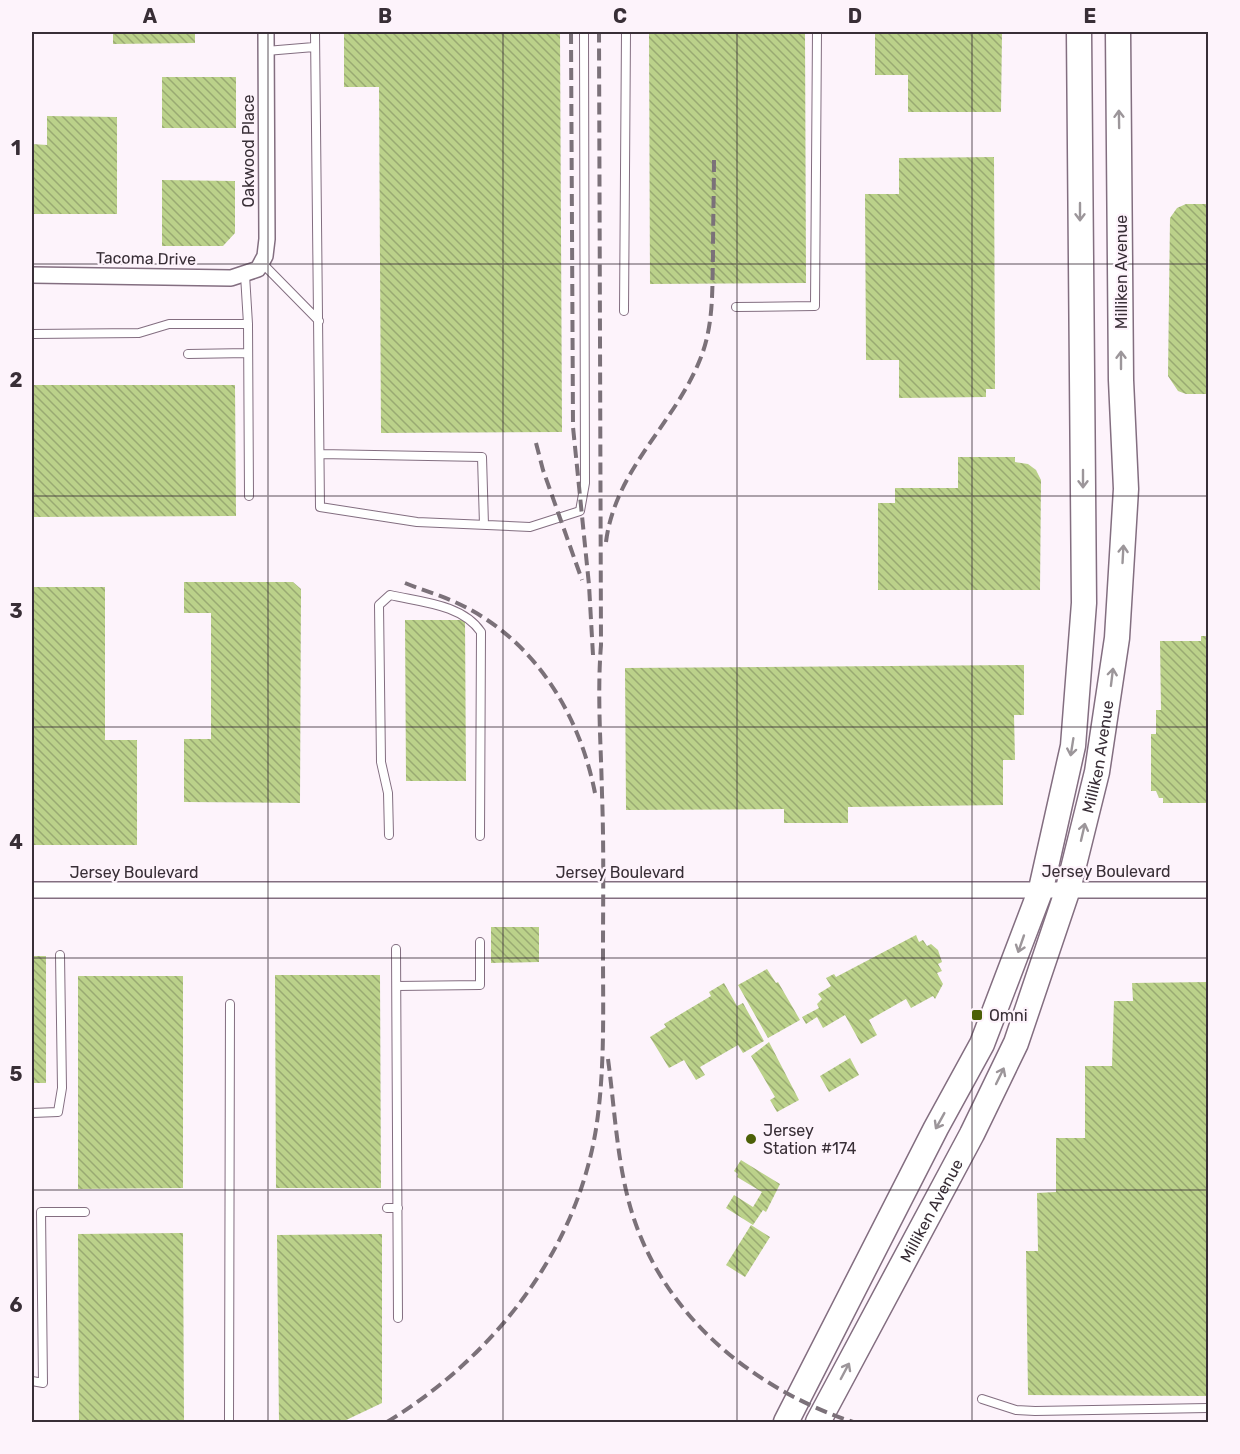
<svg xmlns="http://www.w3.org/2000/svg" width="1240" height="1454" font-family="Rubik,sans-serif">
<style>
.building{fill:url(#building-back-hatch)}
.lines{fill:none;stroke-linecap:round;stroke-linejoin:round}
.service-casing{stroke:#836e80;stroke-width:10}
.minor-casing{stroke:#836e80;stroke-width:18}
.primary-casing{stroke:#836e80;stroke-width:27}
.service{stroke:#fff;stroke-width:8}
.minor{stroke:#fff;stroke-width:15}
.primary{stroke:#fff;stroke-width:24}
.rail{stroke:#7b7179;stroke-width:4;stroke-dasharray:12 6;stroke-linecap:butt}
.oneway{stroke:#9c969a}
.grid{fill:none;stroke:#382e36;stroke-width:1.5;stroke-opacity:0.55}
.poi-dot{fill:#4c6007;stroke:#fdf3fb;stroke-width:2}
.labels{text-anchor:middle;stroke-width:4.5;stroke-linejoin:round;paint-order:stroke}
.street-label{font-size:16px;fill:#382e36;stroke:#fdf3fb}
.poi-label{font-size:16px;fill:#382e36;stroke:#fdf3fb;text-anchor:start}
.neatline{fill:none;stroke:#382e36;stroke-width:2}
.grid-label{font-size:20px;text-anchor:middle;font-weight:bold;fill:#382e36}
</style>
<defs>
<pattern id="building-back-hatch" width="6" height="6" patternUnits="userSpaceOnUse" patternTransform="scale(1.5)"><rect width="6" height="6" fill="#bbd18a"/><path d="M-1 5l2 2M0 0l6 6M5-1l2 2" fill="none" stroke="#99aa72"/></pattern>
</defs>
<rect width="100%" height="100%" fill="#fdf3fb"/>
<path class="building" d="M113 32H195V43L113 44Z
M344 32H560L562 432 381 433 379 87H344Z
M649 32H805L806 283 650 284Z
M875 32H1002L1001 112H908V75H875Z
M162 77H236V128H162Z
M47 116 117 117V214H32V144L47 145Z
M994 157 995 389H986V397L899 398V360H866L865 194H899V158Z
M162 180 235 181V233L223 246H162Z
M1186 204H1208V394H1186L1178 391 1168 376 1170 218 1177 208Z
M32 385H235L236 516 32 517Z
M958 457H1015V462L1028 464 1036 470 1041 480 1040 590H878V503H895V488H958Z
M184 582H293L301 589 300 803 184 802V739H211V613H184Z
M32 587H105V740H137V845H32Z
M405 620H465L466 781H406Z
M1201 636H1208V803H1163V798H1159L1156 791H1151V734H1156V710H1161L1160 641H1201Z
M1024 665V715H1014L1015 760H1003V805L848 807V823H784V809L626 810 625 668Z
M491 927H539V962L491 963Z
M916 935 919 942 923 940 927 946 931 944 938 950 942 962 938 964 942 971 937 973 943 984 935 999 933 996 911 1008 906 999 869 1020 877 1035 861 1044 845 1015 823 1028 817 1017 806 1024 802 1017 819 1008 817 1004 822 999 818 994 831 986 826 978 834 974 836 977Z
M32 956H46V1083H32Z
M767 969 776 983 778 982 800 1020 768 1038 738 985Z
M275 975H380L381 1188H276Z
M78 976H183V1188L78 1189Z
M1208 982V1396L1028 1395 1026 1251H1038L1037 1193 1056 1192V1138H1085V1066H1112L1114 1001H1133L1132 983Z
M724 983 737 1006 743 1003 764 1041 743 1053 738 1045 700 1067 705 1075 696 1080 684 1060 669 1068 650 1037 666 1027 664 1024 711 996 709 992Z
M769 1042 799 1100 777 1112 770 1100 775 1097 751 1056Z
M850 1058 859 1075 829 1092 820 1076Z
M741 1160 780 1184 766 1212 763 1210 753 1225 726 1208 734 1195 753 1207 762 1192 737 1177 738 1174 734 1171Z
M751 1225 770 1237 745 1277 726 1265Z
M183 1233 184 1422H79L78 1234Z
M382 1234V1403L342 1422H279L277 1235Z"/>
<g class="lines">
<g class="service-casing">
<path id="service" d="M315 32 320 507 417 522 530 527 580 511 585 483 584 32
M266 51 314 47
M261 262 319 321
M245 275 248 324
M736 307 815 306 817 32
M624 311 626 32
M32 334 139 333 169 324H248L249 496
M188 354 248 353
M320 454 482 457 484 525
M389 835 388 793 381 762 379 605 390 595C420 602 462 604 481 632L480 836
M396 949 398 1318
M397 986 480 985V942
M32 1113 58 1112 62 1088 60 955
M387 1208H398
M32 1381 43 1383 41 1212H85
M982 1399 1016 1410 1035 1411 1208 1408
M229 1422 230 1004"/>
</g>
<g class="minor-casing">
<path id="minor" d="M32 275 231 278 258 269 265 256 267 239 266 32
M32 890H1208"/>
</g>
<g class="primary-casing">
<g id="primary">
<path d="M786 1422 936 1128 982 1044 1041 889 1073 746 1084 603 1079 32"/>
<path id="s1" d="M818 1422 972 1134 1016 1043 1068 889 1097 772 1117 638 1126 489 1121 380 1118 32"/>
</g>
</g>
<use href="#service" class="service"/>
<use href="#minor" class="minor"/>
<use href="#primary" class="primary"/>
<path class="rail" d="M571 32 573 427 589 585 593 655
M536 443 543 470 582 580
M606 542C615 470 673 425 699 362 714 327 712 292 713 255 713 221 714 188 714 155
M405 583C422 590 440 595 457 603 533 638 579 712 595 793
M608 1059C615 1111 617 1166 633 1216 666 1318 754 1389 853 1422
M387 1422C492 1358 576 1253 596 1129 605 1071 603 1011 603 953 603 900 604 847 602 794 601 744 597 695 601 645L599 32"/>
</g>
<defs><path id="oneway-shaft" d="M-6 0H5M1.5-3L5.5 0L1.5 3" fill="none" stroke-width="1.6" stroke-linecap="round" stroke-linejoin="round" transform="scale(1.5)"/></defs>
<g class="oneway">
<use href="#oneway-shaft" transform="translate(1119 119) rotate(-91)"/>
<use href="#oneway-shaft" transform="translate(1080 212) rotate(90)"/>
<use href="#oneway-shaft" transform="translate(1121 360) rotate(-90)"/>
<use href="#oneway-shaft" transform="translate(1083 479) rotate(90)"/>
<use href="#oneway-shaft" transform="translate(1123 554) rotate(-87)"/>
<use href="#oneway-shaft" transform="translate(1112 677) rotate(-83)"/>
<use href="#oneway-shaft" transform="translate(1072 747) rotate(99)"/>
<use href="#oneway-shaft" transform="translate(1083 832) rotate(-77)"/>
<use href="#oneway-shaft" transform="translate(1021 944) rotate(109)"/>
<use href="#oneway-shaft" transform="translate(1000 1076) rotate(-64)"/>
<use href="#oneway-shaft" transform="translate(940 1121) rotate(119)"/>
<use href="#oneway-shaft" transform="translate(845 1371) rotate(-62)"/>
</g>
<path class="grid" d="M268 32V1422M503 32V1422M737 32V1422M972 32V1422M32 264H1208M32 496H1208M32 727H1208M32 958H1208M32 1190H1208"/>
<g class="poi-dot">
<rect x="971" y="1009" width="12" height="12" rx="3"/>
<circle cx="751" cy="1139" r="6"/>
</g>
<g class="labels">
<g class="street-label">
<text transform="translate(248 151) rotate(-90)" y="6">Oakwood Place</text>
<text transform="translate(146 258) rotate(1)" y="6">Tacoma Drive</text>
<text transform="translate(1121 272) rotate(-90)" y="6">Milliken Avenue</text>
<text dy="6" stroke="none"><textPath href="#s1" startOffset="726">Milliken Avenue</textPath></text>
<text x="1106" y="877">Jersey Boulevard</text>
<text x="134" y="878">Jersey Boulevard</text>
<text x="620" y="878">Jersey Boulevard</text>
<text dy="6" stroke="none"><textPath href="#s1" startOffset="240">Milliken Avenue</textPath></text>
</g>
<g class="poi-label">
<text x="989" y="1021">Omni</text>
<text x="763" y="1136">Jersey<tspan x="763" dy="18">Station #174</tspan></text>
</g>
</g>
<rect width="1240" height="1454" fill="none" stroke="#fdf3fb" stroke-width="66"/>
<rect x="33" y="33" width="1174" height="1388" class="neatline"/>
<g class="grid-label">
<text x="150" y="23">A</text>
<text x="385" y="23">B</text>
<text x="620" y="23">C</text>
<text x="855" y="23">D</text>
<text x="1090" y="23">E</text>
<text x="16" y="155">1</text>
<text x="16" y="387">2</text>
<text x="16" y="618">3</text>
<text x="16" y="849">4</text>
<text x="16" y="1081">5</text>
<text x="16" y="1312">6</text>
</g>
</svg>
